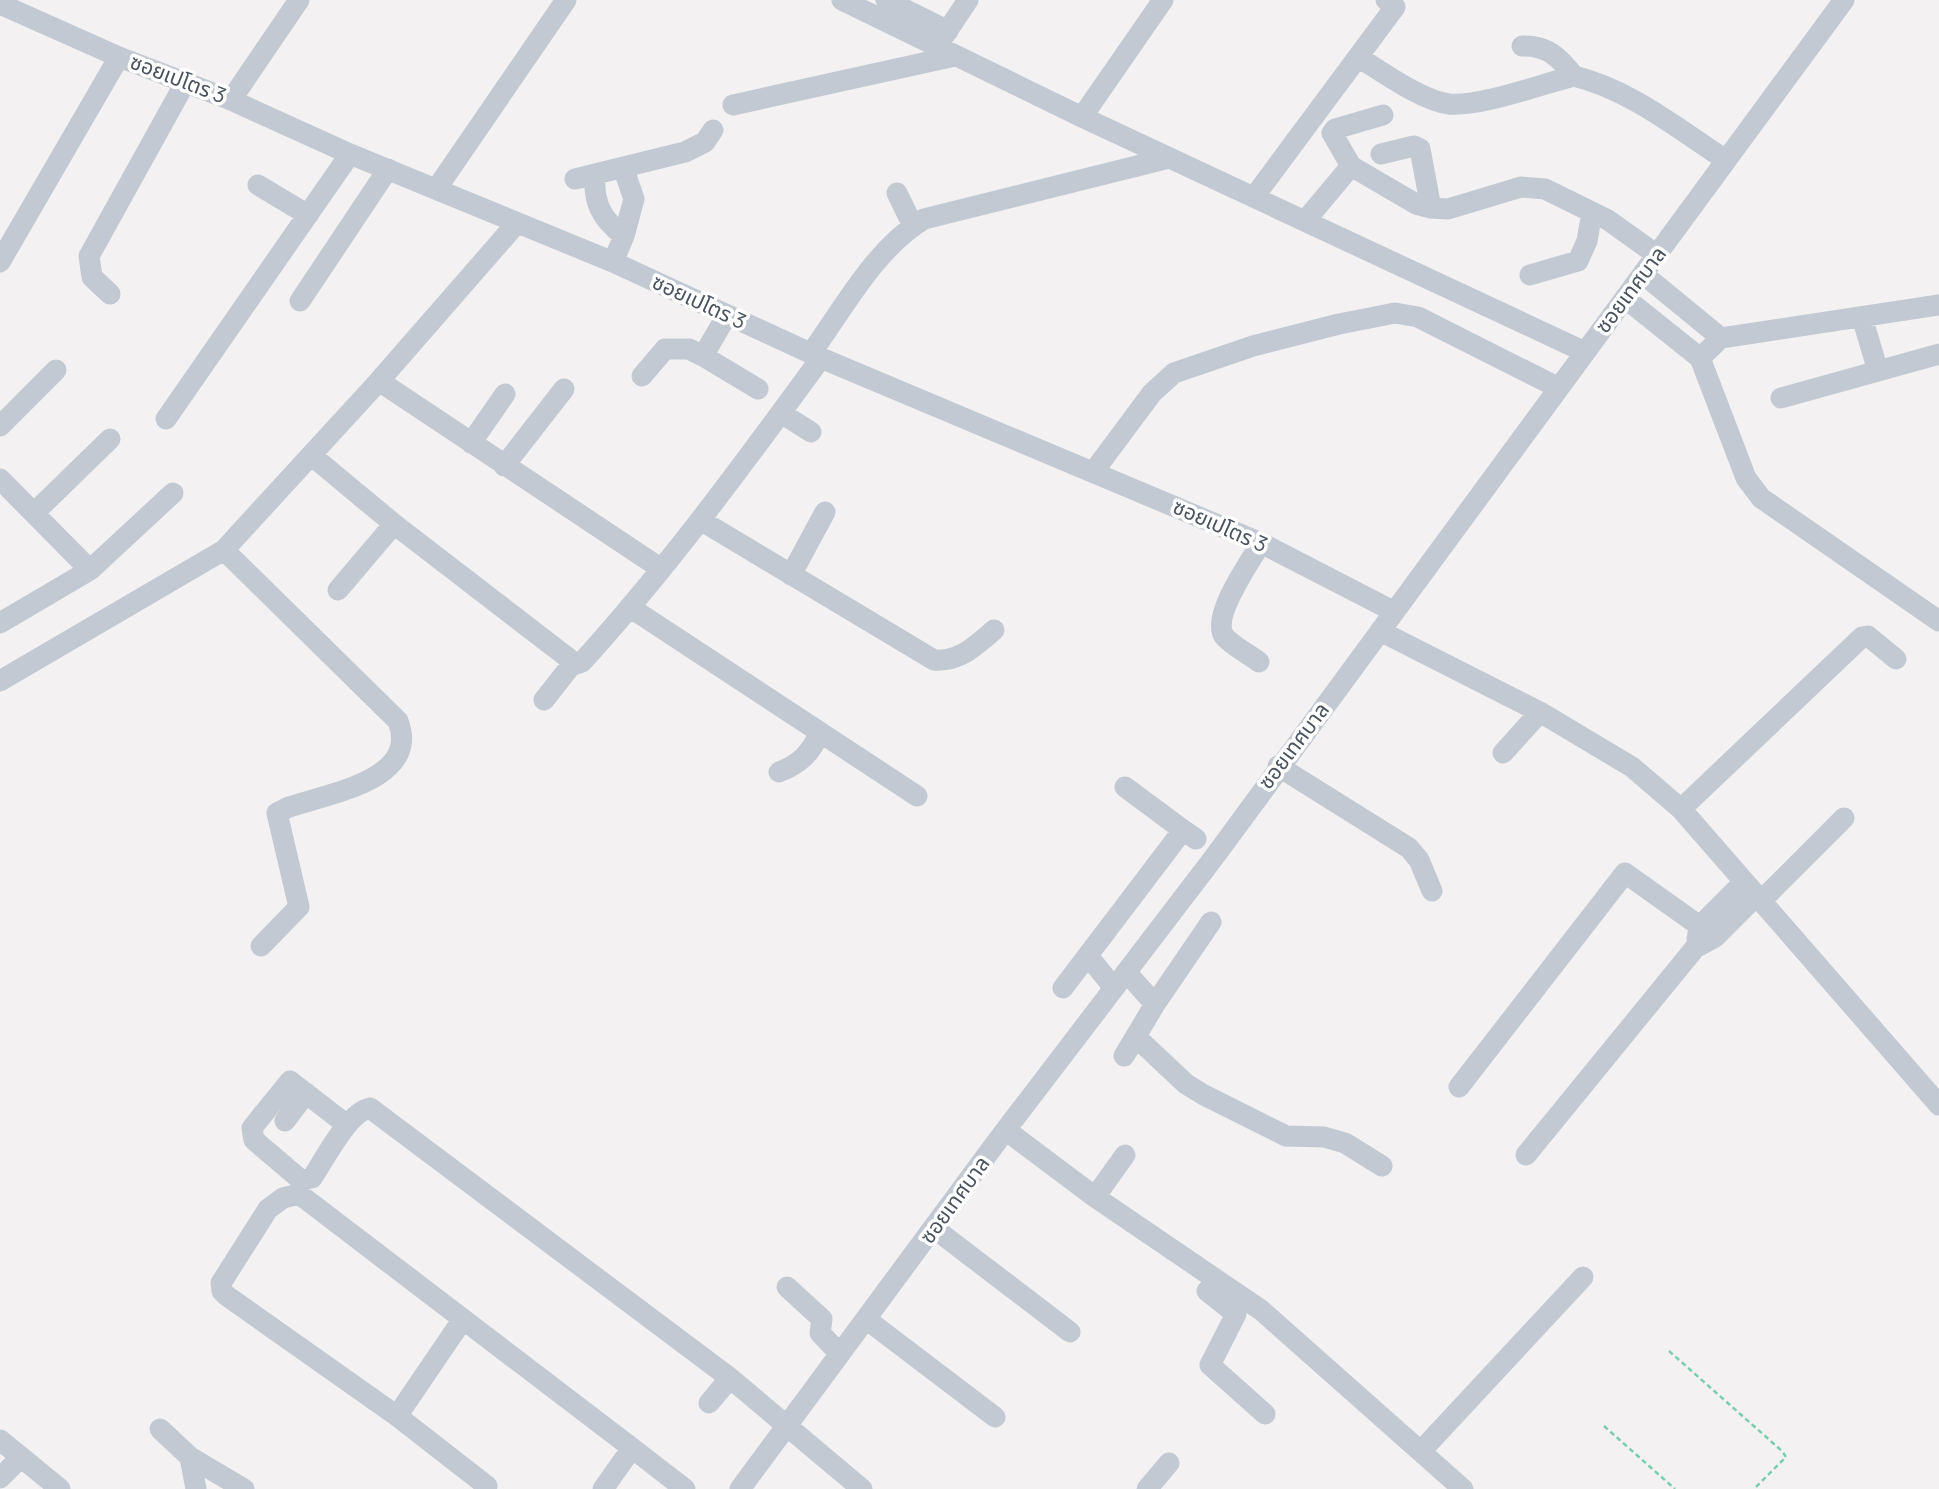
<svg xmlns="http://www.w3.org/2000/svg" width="1939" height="1489" font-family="Manrope,'Noto Sans Thai',sans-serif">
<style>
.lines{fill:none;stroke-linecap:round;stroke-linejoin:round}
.path{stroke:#78cead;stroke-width:2.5;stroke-dasharray:5 3.5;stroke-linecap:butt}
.minor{stroke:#c2c9d2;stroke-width:21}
.labels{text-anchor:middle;stroke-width:7;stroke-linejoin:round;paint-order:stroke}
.street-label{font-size:21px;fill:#49525e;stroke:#fff}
</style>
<rect width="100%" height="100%" fill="#f3f1f1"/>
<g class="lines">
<path class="path" d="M1669 1351 1782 1451 1786 1457 1754 1489
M1604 1426 1675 1489"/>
<path class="minor" d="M842 0 1082 117 1585 352
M886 0 948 31
M0 4 119 57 231 100 350 154 613 262 821 358 1261 543 1393 611
M940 42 968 0
M1522 46C1547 45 1559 57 1574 76
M1358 57C1381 71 1422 101 1449 104 1480 107 1542 84 1574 76 1631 90 1678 129 1726 160
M231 100 299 0
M733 105 955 56
M1082 117 1163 0
M1381 154 1414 146 1420 149 1431 208
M1351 166 1416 204 1431 208 1448 209 1521 187 1545 189 1608 220 1657 255
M623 167 634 199 624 236
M595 174C593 202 601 219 624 236L613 262
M575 179 685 152 705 142 713 130
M258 185 308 215
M437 188 566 0
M897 193 913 226
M1254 197 1395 7 1386 0
M1305 221 1351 166 1332 133 1335 129 1383 115
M0 262 119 57
M1643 274 1721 338
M1530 275 1578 261 1587 241 1592 212
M110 294 92 277 89 256 185 83
M1625 298 1700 358 1746 478 1761 498 1939 621
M300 301 388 169
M1862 317 1878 371
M812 352C845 306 875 249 924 219L1169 158
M703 356 758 389
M1700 358 1721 338 1939 305
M642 376 665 349H689L703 356 727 315
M379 381 660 568
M1781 398 1939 354
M781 413 811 432
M166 419 350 154
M0 426 56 370
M471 443 505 394
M311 455 394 524 576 664 582 662C669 566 745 462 821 358
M504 466 564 389
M1094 471 1152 393 1174 373 1253 346 1339 324 1395 313 1418 317 1559 388
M0 479 90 570 173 493
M34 513 110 439
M702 521 934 660C960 662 975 646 994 630
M224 550 398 721C421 780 327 794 289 807L277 813 299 907 261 946
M791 575 825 512
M338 590 394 524
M631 608 917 796
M0 623 90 570
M1380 631 1540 712 1632 767 1681 809 1939 1105
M1259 662C1249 654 1232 646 1224 636 1211 616 1250 562 1261 543
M0 681 224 550 379 381 516 224
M544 700 573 663
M1503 753 1540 712
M1278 766 1409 848 1419 860 1432 891
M779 772C800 764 811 753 820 732
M1125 787 1183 830
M1681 809 1862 637 1868 636 1896 659
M1762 900 1844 818
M1697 939 1699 927 1744 882
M1089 957 1114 988
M1063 988 1183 830 1196 839
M1155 1004 1211 922
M1136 1037 1186 1084 1204 1095 1286 1136 1324 1137 1345 1143 1382 1166
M1124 1056 1155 1004 1126 972
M1459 1087 1625 873 1715 937
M285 1121 306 1093
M347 1125 290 1081 252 1128 254 1140 301 1180 312 1178C325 1159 348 1112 370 1108L730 1378 862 1489
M1007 1131 1095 1197 1261 1310 1463 1489
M1526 1155 1695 948 1715 937 1757 895
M1095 1197 1125 1155
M935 1229 1070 1332
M787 1287 822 1319 820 1333 839 1353
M1207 1291 1236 1314 1210 1365 1265 1414
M463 1319 397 1416 227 1296 222 1291 221 1283 268 1209 283 1198 299 1194 632 1448 685 1489
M866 1319 995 1417
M709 1403 730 1378
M397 1416 487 1486
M160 1429 190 1457 244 1489
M0 1440 60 1489
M1422 1450 1583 1277
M190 1457 196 1489
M0 1478 21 1457
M603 1489 632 1448
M740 1489 998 1140 1215 856 1844 0
M1147 1489 1169 1463"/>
</g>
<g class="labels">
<g class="street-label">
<text transform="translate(178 79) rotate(21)" y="7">ซอยเปโตร 3</text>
<text transform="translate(1631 290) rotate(-53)" y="7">ซอยเทศบาล</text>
<text transform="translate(699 302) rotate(25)" y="7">ซอยเปโตร 3</text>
<text transform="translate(1220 526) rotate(24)" y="7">ซอยเปโตร 3</text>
<text transform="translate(1294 746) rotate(-53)" y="7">ซอยเทศบาล</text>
<text transform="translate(955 1200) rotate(-54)" y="7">ซอยเทศบาล</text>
</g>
</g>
</svg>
